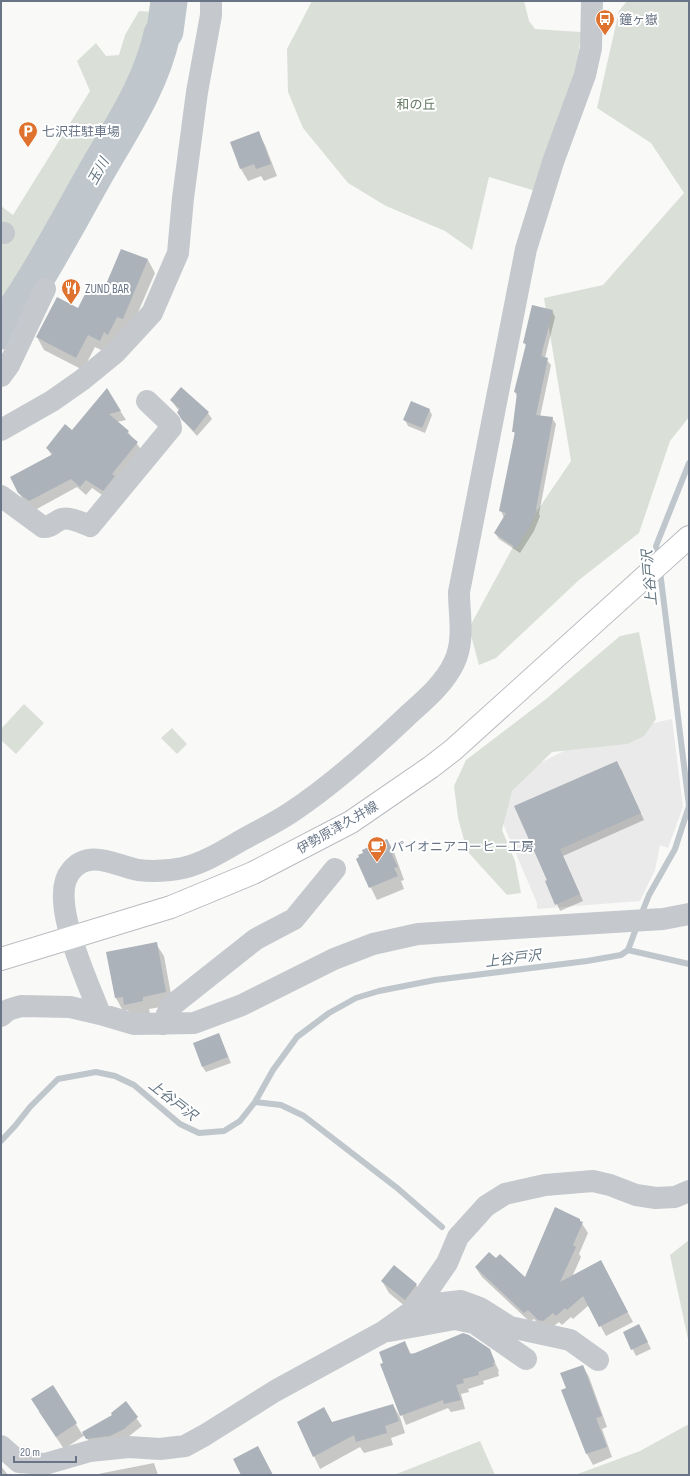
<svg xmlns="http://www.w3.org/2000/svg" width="690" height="1476" font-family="'Sofia Sans Condensed','Noto Sans JP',sans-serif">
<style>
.built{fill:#eaeaea}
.green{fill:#dae0d8}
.shadow{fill:#0003}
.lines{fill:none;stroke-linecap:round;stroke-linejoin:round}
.stream{stroke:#bfc7cd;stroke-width:6}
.river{stroke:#bfc7cd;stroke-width:37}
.building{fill:#acb2b9}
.major-casing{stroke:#b8bbc0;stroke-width:24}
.minor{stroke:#c5c8cc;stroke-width:22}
.major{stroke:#fff;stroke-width:22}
.labels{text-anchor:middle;stroke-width:4;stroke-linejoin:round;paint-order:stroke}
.poi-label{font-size:13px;fill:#697587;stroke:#fff;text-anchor:start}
.park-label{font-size:13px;fill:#657963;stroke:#fff}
.street-label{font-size:13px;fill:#697587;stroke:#fff}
.water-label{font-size:14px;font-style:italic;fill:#647682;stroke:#fff}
</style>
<rect width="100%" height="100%" fill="#f9f9f7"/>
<path class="built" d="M672 719 683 807 668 848 660 845 655 870 640 901 537 909V903L504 826 503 810 513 784 530 768 578 744 613 732Z"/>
<path class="green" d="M312 1H524L529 21 535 29 581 32C577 87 556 139 539 192L489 177 472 250 445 231 386 206 348 183 303 128 288 92 287 49Z
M627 1H689V417L670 441 639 533 579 580 496 658 479 665 469 628 514 545 571 461 544 298 603 285 684 193 651 143 597 108 619 11Z
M139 11 154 12 152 34 135 74 132 94 79 190 57 210 39 249 47 274 29 307 1 343V206L13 215 90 91 77 61 96 43 106 56 119 55 125 35Z
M639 632 656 719 644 736 627 744 552 752 512 791 502 830 515 861 521 893 507 895 467 851 458 818 454 786 466 760 546 699 620 636Z
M24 704 44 723 16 754 1 740V729Z
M172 728 187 744 177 754 161 738Z
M689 1240V1344L670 1255Z
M689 1424V1475H575L640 1451Z
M480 1441 495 1475H394Z"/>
<path class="shadow" d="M258 132 265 145 277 176 264 181 261 176 248 181 241 169 231 143Z
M148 260 155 273 130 331 107 353 95 347 83 370 44 350 37 337Z
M552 311 555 317 545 358 551 365 540 417 552 418 556 424 539 514 540 516 534 531 520 553 499 539 495 533 504 518 501 511 515 434 513 431 517 396 515 392 527 347 524 342Z
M107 390 126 420 117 422 128 432 143 452 108 499 92 488 86 495 77 487 35 510 25 503 19 493 52 456 47 448 73 432Z
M171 400 208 413 212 419 197 436 181 418 179 411Z
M429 409 432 415 425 433 408 426 405 420Z
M621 769 644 820 563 856 583 901 560 911 516 807Z
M387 840 394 852 404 880 401 881 404 889 377 900 357 859Z
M156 944 164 956 173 1005 149 1009 150 1014 132 1017 128 1010 123 1011 116 998 107 953Z
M219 1034 231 1063 206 1072 202 1066Z
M579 1219 588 1233 579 1254 581 1257 572 1277 606 1271 633 1322 606 1336 589 1305 573 1319 571 1317 562 1325 559 1322 549 1330H544L534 1319 530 1322 482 1277 476 1268 525 1279Z
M382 1281 416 1285 424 1297 412 1312 389 1293Z
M642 1331 651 1349 636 1356 624 1332Z
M405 1343 411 1354 489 1350 499 1371 498 1372 499 1376 483 1381 484 1384 468 1389 469 1392 461 1394 465 1409 451 1412 448 1408 406 1425 382 1364Z
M583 1366 589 1377 607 1427 602 1429 612 1457 593 1465 587 1454 563 1391 567 1389Z
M52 1386 82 1434 113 1415 125 1403 142 1426 128 1437 92 1447 85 1435 64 1449 39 1412Z
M393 1405 400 1417 405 1433 391 1438 393 1445 364 1453 360 1447 320 1469 298 1422 332 1423Z
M154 1463 158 1475H99L98 1474Z
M1 1466 8 1475H1Z"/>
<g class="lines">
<path class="stream" d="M658 557 656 546 689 463
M641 915 649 895 675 849 689 806 660 571
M628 950 689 964
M255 1102 281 1105 304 1116 396 1187 442 1227
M1 1141 15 1126 30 1107 58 1079 96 1072 115 1076 134 1085 180 1124 199 1133 224 1131 240 1121 255 1102 273 1070 297 1037 329 1013 356 998 379 991 435 980 587 961 621 955 628 950 637 926"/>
<path class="river" d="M1 331C35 284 62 233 90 183 117 134 150 89 162 34L165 31 169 1"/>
</g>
<path class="building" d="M259 131 271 164 256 169 254 164 240 169 230 142Z
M121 249 148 259 123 319 117 317 108 335 104 332 100 341 88 335 76 358 36 337 57 297 78 308 91 282 104 289Z
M532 305 553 310 541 356 548 358 536 415 553 417 536 509H537L531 525 516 548 494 533 506 513 499 511 515 432H512L517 393 514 392 526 344 523 343Z
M181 387 209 412 194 431 182 420 177 412 180 409 170 400Z
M107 388 121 411 109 414 129 431 127 433 138 442 112 474 115 476 103 491 86 480 80 487 71 479 29 501 18 493 10 477 53 454 46 448 65 424 72 430Z
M411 401 430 409 422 428 403 420Z
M617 761 641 813 560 849 580 894 555 905 545 881 547 880 514 806Z
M387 839 394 853 392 855 398 867 394 868 398 876 369 888 356 859 359 857 358 855 363 853 362 850Z
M157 942 166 992 143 997V1001L124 1005 123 997 115 998 106 952Z
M219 1033 228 1057 202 1067 193 1043Z
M555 1207 580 1219V1221L583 1222 573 1245 576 1247 560 1282 601 1260 628 1312 599 1327 583 1296 567 1310 565 1308 556 1316 553 1313 543 1321 538 1320 528 1310 524 1313 475 1267 489 1252 496 1258 500 1254 525 1277Z
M394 1265 417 1284 405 1300 381 1281Z
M639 1324 648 1342 631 1350 623 1332Z
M463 1333 469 1335 490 1349 495 1362 493 1363 494 1366 478 1372 479 1375 463 1379 464 1383 456 1385 461 1400 444 1404 443 1400 400 1416 380 1364 383 1363 379 1352 405 1341 410 1354 415 1353Z
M583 1365 602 1416 596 1418 607 1447 586 1454 561 1390 566 1388 560 1373Z
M53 1385 77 1423 56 1437 31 1399Z
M126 1401 138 1417 124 1429 110 1436 86 1439 82 1432 112 1415 111 1413Z
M393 1404 399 1421 385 1426 387 1433 356 1442 354 1435 313 1457 297 1422 324 1407 332 1422Z
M258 1446 273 1475H241L233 1459Z"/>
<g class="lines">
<g class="major-casing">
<path id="major" d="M1 959 171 907 253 873 351 822 431 767 453 750 689 537"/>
</g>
<path class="minor" d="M592 1 591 48 585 75 553 162 526 249 459 592C459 616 465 640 454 663 443 686 422 702 404 719 368 753 331 786 290 813 275 823 258 831 242 840 223 851 204 863 183 868 168 871 153 872 138 870 116 866 89 848 71 871 47 898 89 984 100 1014L134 1024 194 1023 242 1005 334 959 373 944 418 934 663 919 689 914
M1 233H4
M1 376 9 365 45 289
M1 430 52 401 82 380 115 353 152 313 178 253 183 198 197 92 211 15V1
M1 496 43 527C52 528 54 521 62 519 71 517 82 523 90 526L171 428 170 423 147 401
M1 1016 8 1010 21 1006 70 1007 100 1014
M163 1024 170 1007 256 939 294 919 335 869
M420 1302 426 1305 461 1301 480 1308 510 1327 570 1340 598 1360
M389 1331 455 1319 474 1323 526 1359
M1 1446 19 1462 45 1464 90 1451 129 1447 160 1449 185 1446 205 1435 275 1391 383 1332 411 1312 420 1302 447 1263 458 1237 486 1206 505 1194 545 1185 593 1181 610 1185 636 1195 656 1198 675 1197 689 1191"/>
<use href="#major" class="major"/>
</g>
<defs>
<g id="bus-pin" transform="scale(1)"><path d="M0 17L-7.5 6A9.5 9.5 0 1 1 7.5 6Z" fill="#e07230" stroke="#fff"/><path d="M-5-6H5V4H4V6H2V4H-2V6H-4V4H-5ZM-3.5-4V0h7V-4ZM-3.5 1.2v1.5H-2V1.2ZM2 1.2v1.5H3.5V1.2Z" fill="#fff"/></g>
<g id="parking-pin" transform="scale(1)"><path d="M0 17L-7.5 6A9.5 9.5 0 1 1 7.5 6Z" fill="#e07230" stroke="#fff"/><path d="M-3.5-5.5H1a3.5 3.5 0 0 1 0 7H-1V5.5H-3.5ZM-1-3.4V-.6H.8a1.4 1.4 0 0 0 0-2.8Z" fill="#fff"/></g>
<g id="restaurant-pin" transform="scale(1)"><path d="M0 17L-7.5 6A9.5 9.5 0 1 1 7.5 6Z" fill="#e07230" stroke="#fff"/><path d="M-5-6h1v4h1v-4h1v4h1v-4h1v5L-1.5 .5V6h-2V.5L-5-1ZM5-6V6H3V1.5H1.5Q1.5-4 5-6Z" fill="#fff"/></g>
<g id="cafe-pin" transform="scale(1)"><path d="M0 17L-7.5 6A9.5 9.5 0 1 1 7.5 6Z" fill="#e07230" stroke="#fff"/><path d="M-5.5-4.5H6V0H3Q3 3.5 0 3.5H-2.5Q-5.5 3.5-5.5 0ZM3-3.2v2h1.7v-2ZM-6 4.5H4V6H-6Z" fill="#fff"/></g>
</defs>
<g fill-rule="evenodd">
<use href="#bus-pin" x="605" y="19"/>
<use href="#parking-pin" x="28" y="131"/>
<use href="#restaurant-pin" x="71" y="288"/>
<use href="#cafe-pin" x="377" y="846"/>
</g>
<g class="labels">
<g class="poi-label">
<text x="619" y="24">鐘ヶ嶽</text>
<text x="42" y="136">七沢荘駐車場</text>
<text x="85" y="293">ZUND BAR</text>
<text x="391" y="851">パイオニアコーヒー工房</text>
</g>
<g class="park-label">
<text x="416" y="109">和の丘</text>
</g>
<g class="street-label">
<text transform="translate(337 827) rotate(-30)" y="5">伊勢原津久井線</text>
</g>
<g class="water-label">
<text transform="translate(98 171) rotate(-61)" y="5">玉川</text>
<text transform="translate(649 578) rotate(-95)" y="5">上谷戸沢</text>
<text transform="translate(513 958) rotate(-7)" y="5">上谷戸沢</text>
<text transform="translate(173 1100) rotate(38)" y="5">上谷戸沢</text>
</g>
</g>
<rect width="690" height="1476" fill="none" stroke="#697587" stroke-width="4"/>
<path d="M14 1456v6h62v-6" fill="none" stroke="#697587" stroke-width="2"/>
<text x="20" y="1456" font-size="12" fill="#697587" stroke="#ffffff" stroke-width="3" paint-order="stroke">20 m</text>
</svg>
